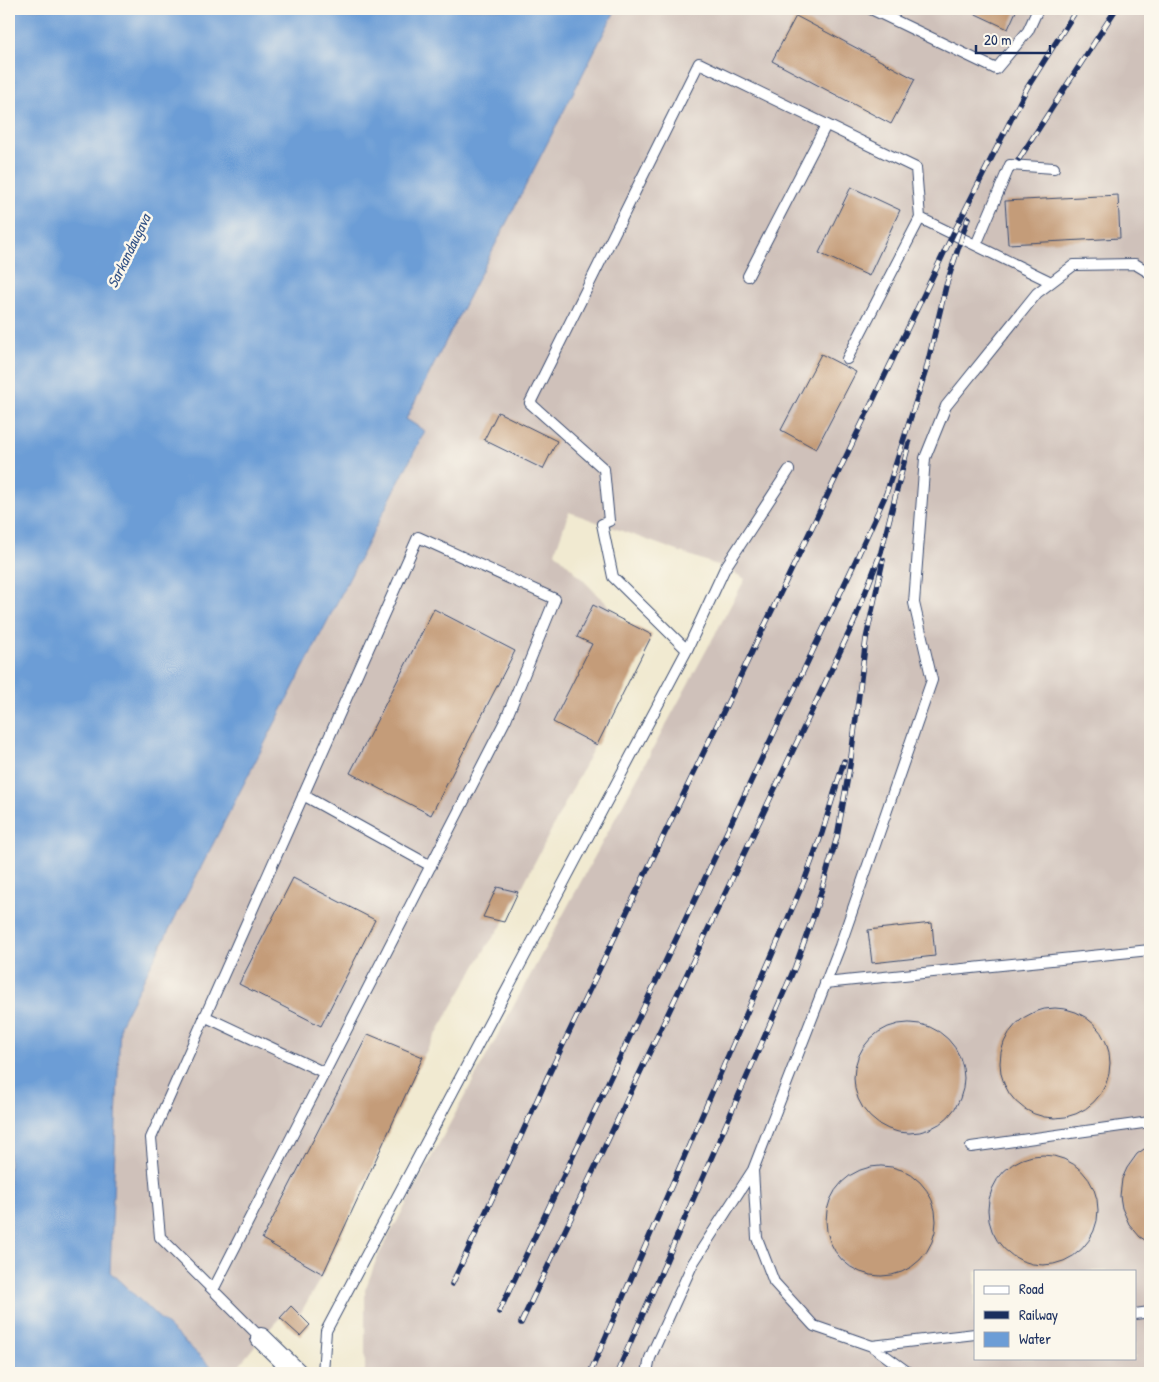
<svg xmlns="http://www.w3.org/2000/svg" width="1159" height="1382" font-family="'Patrick Hand',sans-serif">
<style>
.industrial{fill:#cfc1ba;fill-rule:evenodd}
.water{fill:#6c9dd6;stroke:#44669a}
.building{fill:#c49c79}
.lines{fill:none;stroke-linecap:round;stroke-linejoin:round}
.service-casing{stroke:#3b4b6f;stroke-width:12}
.minor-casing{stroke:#3b4b6f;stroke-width:22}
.service{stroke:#fff;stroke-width:10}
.minor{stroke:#fff;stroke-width:20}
.rail-casing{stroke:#1b2f5e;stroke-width:5.5}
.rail{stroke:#fbf7ec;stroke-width:4;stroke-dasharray:11;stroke-linecap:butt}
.labels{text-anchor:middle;stroke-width:5;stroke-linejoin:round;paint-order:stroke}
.water-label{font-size:15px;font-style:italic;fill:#375688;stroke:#fbf7ec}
</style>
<rect width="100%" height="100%" fill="#fbf7ec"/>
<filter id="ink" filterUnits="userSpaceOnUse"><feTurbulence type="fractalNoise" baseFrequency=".02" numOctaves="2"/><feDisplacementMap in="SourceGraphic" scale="10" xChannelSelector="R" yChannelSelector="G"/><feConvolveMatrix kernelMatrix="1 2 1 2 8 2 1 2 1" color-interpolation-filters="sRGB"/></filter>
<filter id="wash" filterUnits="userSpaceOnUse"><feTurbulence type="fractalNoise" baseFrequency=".0096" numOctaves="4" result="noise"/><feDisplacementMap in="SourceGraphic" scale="20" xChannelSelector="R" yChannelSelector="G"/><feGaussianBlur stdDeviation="1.12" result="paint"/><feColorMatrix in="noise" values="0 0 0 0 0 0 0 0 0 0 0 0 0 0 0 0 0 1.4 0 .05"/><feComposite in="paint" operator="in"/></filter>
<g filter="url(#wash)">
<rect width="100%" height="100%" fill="#f1ead1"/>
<path class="industrial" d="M616 9H1150V1373H365V1290L377 1258 745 579 725 568 569 512 555 552 647 644 504 922 487 946 423 1057 323 1274 300 1314 290 1307 261 1338 236 1369 241 1373H218L110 1272 120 1025 425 432 405 420ZM975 1271H1135V1358H975Z"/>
<path class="water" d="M9 9H616L406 419 425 431 120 1025 110 1272 218 1373H9Z"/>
<g id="blocks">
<path class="building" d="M965 9H1017L1008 29Z
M796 16 915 79 891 124 772 61Z
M1150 168V182L1146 170Z
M851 187 900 210 869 276 819 253Z
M1118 195 1120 238 1008 244 1005 201Z
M821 354 856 372 816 449 781 430Z
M498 412 557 441 543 469 484 440Z
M593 605 652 635 597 745 553 722 592 644 577 637Z
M434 609 515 651 431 815 350 773Z
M293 878 375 920 321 1026 239 984Z
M497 887 518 892 504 922 483 917Z
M932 923 935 956 872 963 868 930Z
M1000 1063a55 55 0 1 1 110 0a55 55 0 1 1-110 0Z
M854 1078a55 55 0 1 1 110 0a55 55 0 1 1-110 0Z
M1150 1031V1066H1149L1147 1046Z
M368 1034 423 1057 323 1274 262 1239Z
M1150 1145V1243L1140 1237 1129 1224 1122 1208 1120 1196 1122 1179 1127 1168 1137 1154Z
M988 1210a55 55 0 1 1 110 0a55 55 0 1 1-110 0Z
M826 1221a55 55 0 1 1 110 0a55 55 0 1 1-110 0Z
M291 1306 310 1325 300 1336 280 1318Z"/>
</g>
</g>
<g filter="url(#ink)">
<use href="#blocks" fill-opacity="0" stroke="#3b4b6f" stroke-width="1"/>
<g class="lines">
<g class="service-casing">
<path id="service" d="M871 9 996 69 1028 31 1038 9
M976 245 1010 165 1054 168
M748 276 826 125
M847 359 920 218 1051 282
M687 650 613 577 602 524 609 521 604 469 530 403 699 63 916 168 920 218
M303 795 431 866
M825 983 1150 950
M204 1016 325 1073
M971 1147 1150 1122
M753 1170 757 1238 774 1282 814 1326 872 1346 909 1373
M213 1290 506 719 555 599 418 537 151 1138 160 1237 261 1338
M1135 1314 1150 1312
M872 1346 975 1334
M323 1373 326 1331 687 650 725 568 789 470
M647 1373 650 1358 693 1263 753 1170 840 946 932 680 914 603 925 458 946 406 1037 293 1074 265 1135 264 1150 273"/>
</g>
<g class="minor-casing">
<path id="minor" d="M261 1338 297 1373"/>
</g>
<use href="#service" class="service"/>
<use href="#minor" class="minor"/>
<g class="rail-casing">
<path id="rail" d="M1019 159 1116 9
M452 1284 505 1171 548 1076 953 234 1027 88 1077 9
M499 1312 855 562 886 494 926 370 946 286 968 218
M521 1323 854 622 881 552 909 443
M590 1373 805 879 822 833 844 761
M617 1373 795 967 815 912 837 837 850 765 866 639 883 560"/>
</g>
<use href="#rail" class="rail"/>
</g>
</g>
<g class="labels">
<g class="water-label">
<text transform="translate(129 251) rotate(-64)" y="5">Sarkandaugava</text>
</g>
</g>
<rect width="1159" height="1382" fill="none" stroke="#fbf7ec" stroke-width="30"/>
<rect x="974" y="1270" width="162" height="90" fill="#fbf7ec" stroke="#a1a7b3"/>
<rect x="984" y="1286" width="25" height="8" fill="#ffffff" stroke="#a1a7b3"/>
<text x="1019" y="1294" font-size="15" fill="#1b2f5e">Road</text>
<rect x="984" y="1311" width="25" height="8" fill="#1b2f5e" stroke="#a1a7b3"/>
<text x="1019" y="1320" font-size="15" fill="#1b2f5e">Railway</text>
<rect x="984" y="1332" width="25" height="15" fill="#6c9dd6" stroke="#a1a7b3"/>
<text x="1019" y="1344" font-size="15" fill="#1b2f5e">Water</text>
<path d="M976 45v8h74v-8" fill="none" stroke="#1b2f5e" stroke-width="2.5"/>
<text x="984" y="45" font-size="15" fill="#1b2f5e" stroke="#fbf7ec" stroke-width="4" paint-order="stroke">20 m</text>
</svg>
